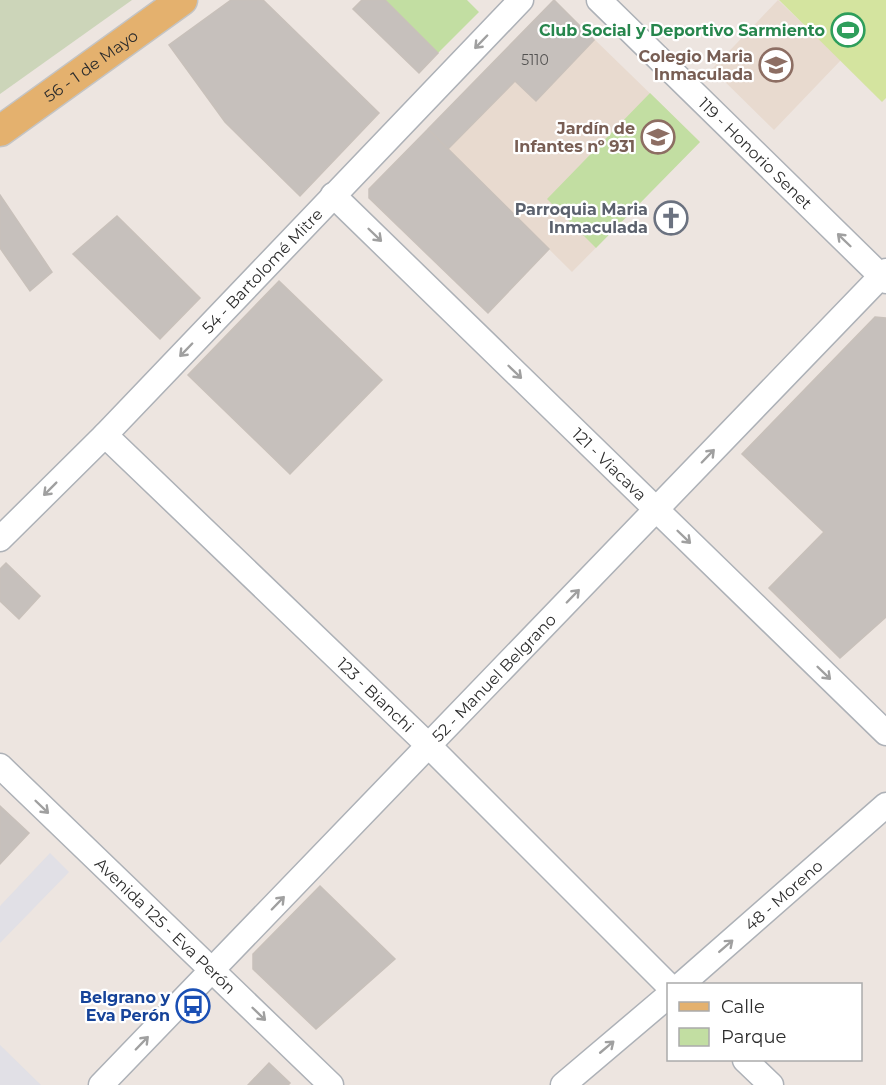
<svg xmlns="http://www.w3.org/2000/svg" width="886" height="1085" font-family="Montserrat,sans-serif">
<style>
.industrial{fill:#e1e0e6}
.education{fill:#e8dacf}
.green{fill:#c2dea2}
.cemetery{fill:#ccd5b9}
.pitch{fill:#d4e49f}
.building{fill:#c6c0bc;stroke:#c8c0ba;stroke-width:1.5}
.lines{fill:none;stroke-linecap:round;stroke-linejoin:round}
.minor-casing{stroke:#adb1b7;stroke-width:27}
.major-casing{stroke:#c4c4c4;stroke-width:33}
.minor{stroke:#fff;stroke-width:24}
.major{stroke:#e4b16e;stroke-width:30}
.oneway{stroke:#a0a0a0}
.labels{text-anchor:middle;stroke-width:4.5;stroke-linejoin:round;paint-order:stroke}
.number-label{font-size:14px;fill:#535251}
.leisure-label{font-size:16px;font-weight:bold;fill:#27864d;stroke:#fff;text-anchor:end}
.education-label{font-size:16px;font-weight:bold;fill:#785e54;stroke:#fff;text-anchor:end}
.street-label{font-size:16px;fill:#2d2d2d;stroke:#fff}
.worship-label{font-size:16px;font-weight:bold;fill:#5b616d;stroke:#fff;text-anchor:end}
.transit-label{font-size:16px;font-weight:bold;fill:#164399;stroke:#fff;text-anchor:end}
</style>
<rect width="100%" height="100%" fill="#ede5e0"/>
<path class="industrial" d="M50 853 69 872 0 943V906Z
M0 1045 41 1085H0Z"/>
<path class="education" d="M554 0 700 142 572 272 428 129Z
M778 0 841 60 774 130 712 69Z"/>
<path class="green" d="M385 0H467L479 12 438 53Z
M650 93 700 142 596 248 547 199Z"/>
<path class="cemetery" d="M0 0H132L0 94Z"/>
<path class="pitch" d="M779 0H886V98L882 102Z"/>
<path class="building" d="M231 0H263L379 113 300 196 225 122 169 45Z
M362 0H385L438 53 419 73 353 9Z
M554 0 594 40 536 101 515 81 448 149 428 129Z
M428 129 549 249 488 313 369 198V189Z
M0 195 52 272 30 291 0 248Z
M117 216 200 298 160 339 73 254Z
M279 281 382 380 290 474 188 375Z
M875 317 886 318V617L840 658 769 588 824 532 742 454Z
M6 563 40 596 19 619 0 601V569Z
M0 806 29 833 0 864Z
M320 886 395 959 316 1029 253 969V954Z
M269 1063 290 1083 288 1085H248Z"/>
<g class="lines">
<g class="minor-casing">
<g id="minor">
<path id="s1" d="M599 0 886 281"/>
<path id="s2" d="M333 195 886 733"/>
<path id="s3" d="M105 435 429 746 668 985"/>
<path id="s4" d="M0 539 105 435 521 0"/>
<path id="s5" d="M0 766 331 1085"/>
<path id="s6" d="M682 984 886 805"/>
<path d="M745 1060 771 1085"/>
<path id="s7" d="M101 1085 886 271"/>
<path d="M563 1085 668 996"/>
</g>
</g>
<g class="major-casing">
<g id="major">
<path id="s8" d="M0 131 182 0"/>
</g>
</g>
<use href="#minor" class="minor"/>
<use href="#major" class="major"/>
</g>
<defs><path id="oneway-shaft" d="M-6 0H5M1.5-3L5.5 0L1.5 3" fill="none" stroke-width="1.6" stroke-linecap="round" stroke-linejoin="round" transform="scale(1.5)"/></defs>
<g class="oneway">
<use href="#oneway-shaft" transform="translate(481 42) rotate(134)"/>
<use href="#oneway-shaft" transform="translate(375 235) rotate(44)"/>
<use href="#oneway-shaft" transform="translate(844 240) rotate(-136)"/>
<use href="#oneway-shaft" transform="translate(186 350) rotate(134)"/>
<use href="#oneway-shaft" transform="translate(515 372) rotate(44)"/>
<use href="#oneway-shaft" transform="translate(708 456) rotate(-46)"/>
<use href="#oneway-shaft" transform="translate(50 489) rotate(135)"/>
<use href="#oneway-shaft" transform="translate(684 537) rotate(44)"/>
<use href="#oneway-shaft" transform="translate(573 596) rotate(-46)"/>
<use href="#oneway-shaft" transform="translate(824 673) rotate(44)"/>
<use href="#oneway-shaft" transform="translate(42 807) rotate(44)"/>
<use href="#oneway-shaft" transform="translate(278 903) rotate(-46)"/>
<use href="#oneway-shaft" transform="translate(726 946) rotate(-41)"/>
<use href="#oneway-shaft" transform="translate(259 1014) rotate(44)"/>
<use href="#oneway-shaft" transform="translate(142 1043) rotate(-46)"/>
<use href="#oneway-shaft" transform="translate(607 1047) rotate(-40)"/>
</g>
<defs>
<g id="stadium-ring" transform="scale(1.725)"><circle r="9.5" fill="#fff" stroke="#2e9e5b" stroke-width="1.5"/><path d="M0-5a6.5 5 0 1 0 0 10a6.5 5 0 1 0 0-10ZM-3.5-1.8h7v3.6h-7Z" fill="#2e9e5b"/></g>
<g id="university-ring" transform="scale(1.725)"><circle r="9.5" fill="#fff" stroke="#8d6e63" stroke-width="1.5"/><path d="M0-5L7-2L0 1L-7-2ZM-4 1L0 2.5L4 1V4Q0 6-4 4Z" fill="#8d6e63"/></g>
<g id="school-ring" transform="scale(1.725)"><circle r="9.5" fill="#fff" stroke="#8d6e63" stroke-width="1.5"/><path d="M0-5L7-2L0 1L-7-2ZM-4 1L0 2.5L4 1V4Q0 6-4 4Z" fill="#8d6e63"/></g>
<g id="church-ring" transform="scale(1.725)"><circle r="9.5" fill="#fff" stroke="#6b7280" stroke-width="1.5"/><path d="M-1.2-6h2.4v3.5h3.3v2.4h-3.3V6h-2.4V-.1h-3.3v-2.4h3.3Z" fill="#6b7280"/></g>
<g id="bus-ring" transform="scale(1.725)"><circle r="9.5" fill="#fff" stroke="#1a4fb4" stroke-width="1.5"/><path d="M-5-6H5V4H4V6H2V4H-2V6H-4V4H-5ZM-3.5-4V0h7V-4ZM-3.5 1.2v1.5H-2V1.2ZM2 1.2v1.5H3.5V1.2Z" fill="#1a4fb4"/></g>
</defs>
<g fill-rule="evenodd">
<use href="#stadium-ring" x="848" y="30"/>
<use href="#university-ring" x="776" y="65"/>
<use href="#school-ring" x="658" y="137"/>
<use href="#church-ring" x="671" y="218"/>
<use href="#bus-ring" x="193" y="1006"/>
</g>
<g class="labels">
<g class="number-label">
<text x="535" y="65">5110</text>
</g>
<g class="leisure-label">
<text x="825" y="36">Club Social y Deportivo Sarmiento</text>
</g>
<g class="education-label">
<text x="753" y="62">Colegio Maria<tspan x="753" dy="18">Inmaculada</tspan></text>
<text x="635" y="134">Jardín de<tspan x="635" dy="18">Infantes nº 931</tspan></text>
</g>
<g class="street-label">
<text dy="6" stroke="none"><textPath href="#s8" startOffset="112">56 - 1 de Mayo</textPath></text>
<text dy="6" stroke="none"><textPath href="#s1" startOffset="219">119 - Honorio Senet</textPath></text>
<text dy="6" stroke="none"><textPath href="#s4" startOffset="375">54 - Bartolomé Mitre</textPath></text>
<text dy="6" stroke="none"><textPath href="#s2" startOffset="386">121 - Viacava</textPath></text>
<text dy="6" stroke="none"><textPath href="#s7" startOffset="566">52 - Manuel Belgrano</textPath></text>
<text dy="6" stroke="none"><textPath href="#s3" startOffset="375">123 - Bianchi</textPath></text>
<text dy="6" stroke="none"><textPath href="#s6" startOffset="135">48 - Moreno</textPath></text>
<text dy="6" stroke="none"><textPath href="#s5" startOffset="230">Avenida 125 - Eva Perón</textPath></text>
</g>
<g class="worship-label">
<text x="648" y="215">Parroquia Maria<tspan x="648" dy="18">Inmaculada</tspan></text>
</g>
<g class="transit-label">
<text x="170" y="1003">Belgrano y<tspan x="170" dy="18">Eva Perón</tspan></text>
</g>
</g>
<rect x="667" y="983" width="195" height="78" fill="#ffffff" stroke="#ababab" stroke-width="1.5"/>
<rect x="679" y="1002" width="30" height="9" fill="#e4b16e" stroke="#ababab" stroke-width="1.5"/>
<text x="721" y="1013" font-size="18" fill="#2d2d2d">Calle</text>
<rect x="679" y="1028" width="30" height="18" fill="#c2dea2" stroke="#ababab" stroke-width="1.5"/>
<text x="721" y="1043" font-size="18" fill="#2d2d2d">Parque</text>
</svg>
